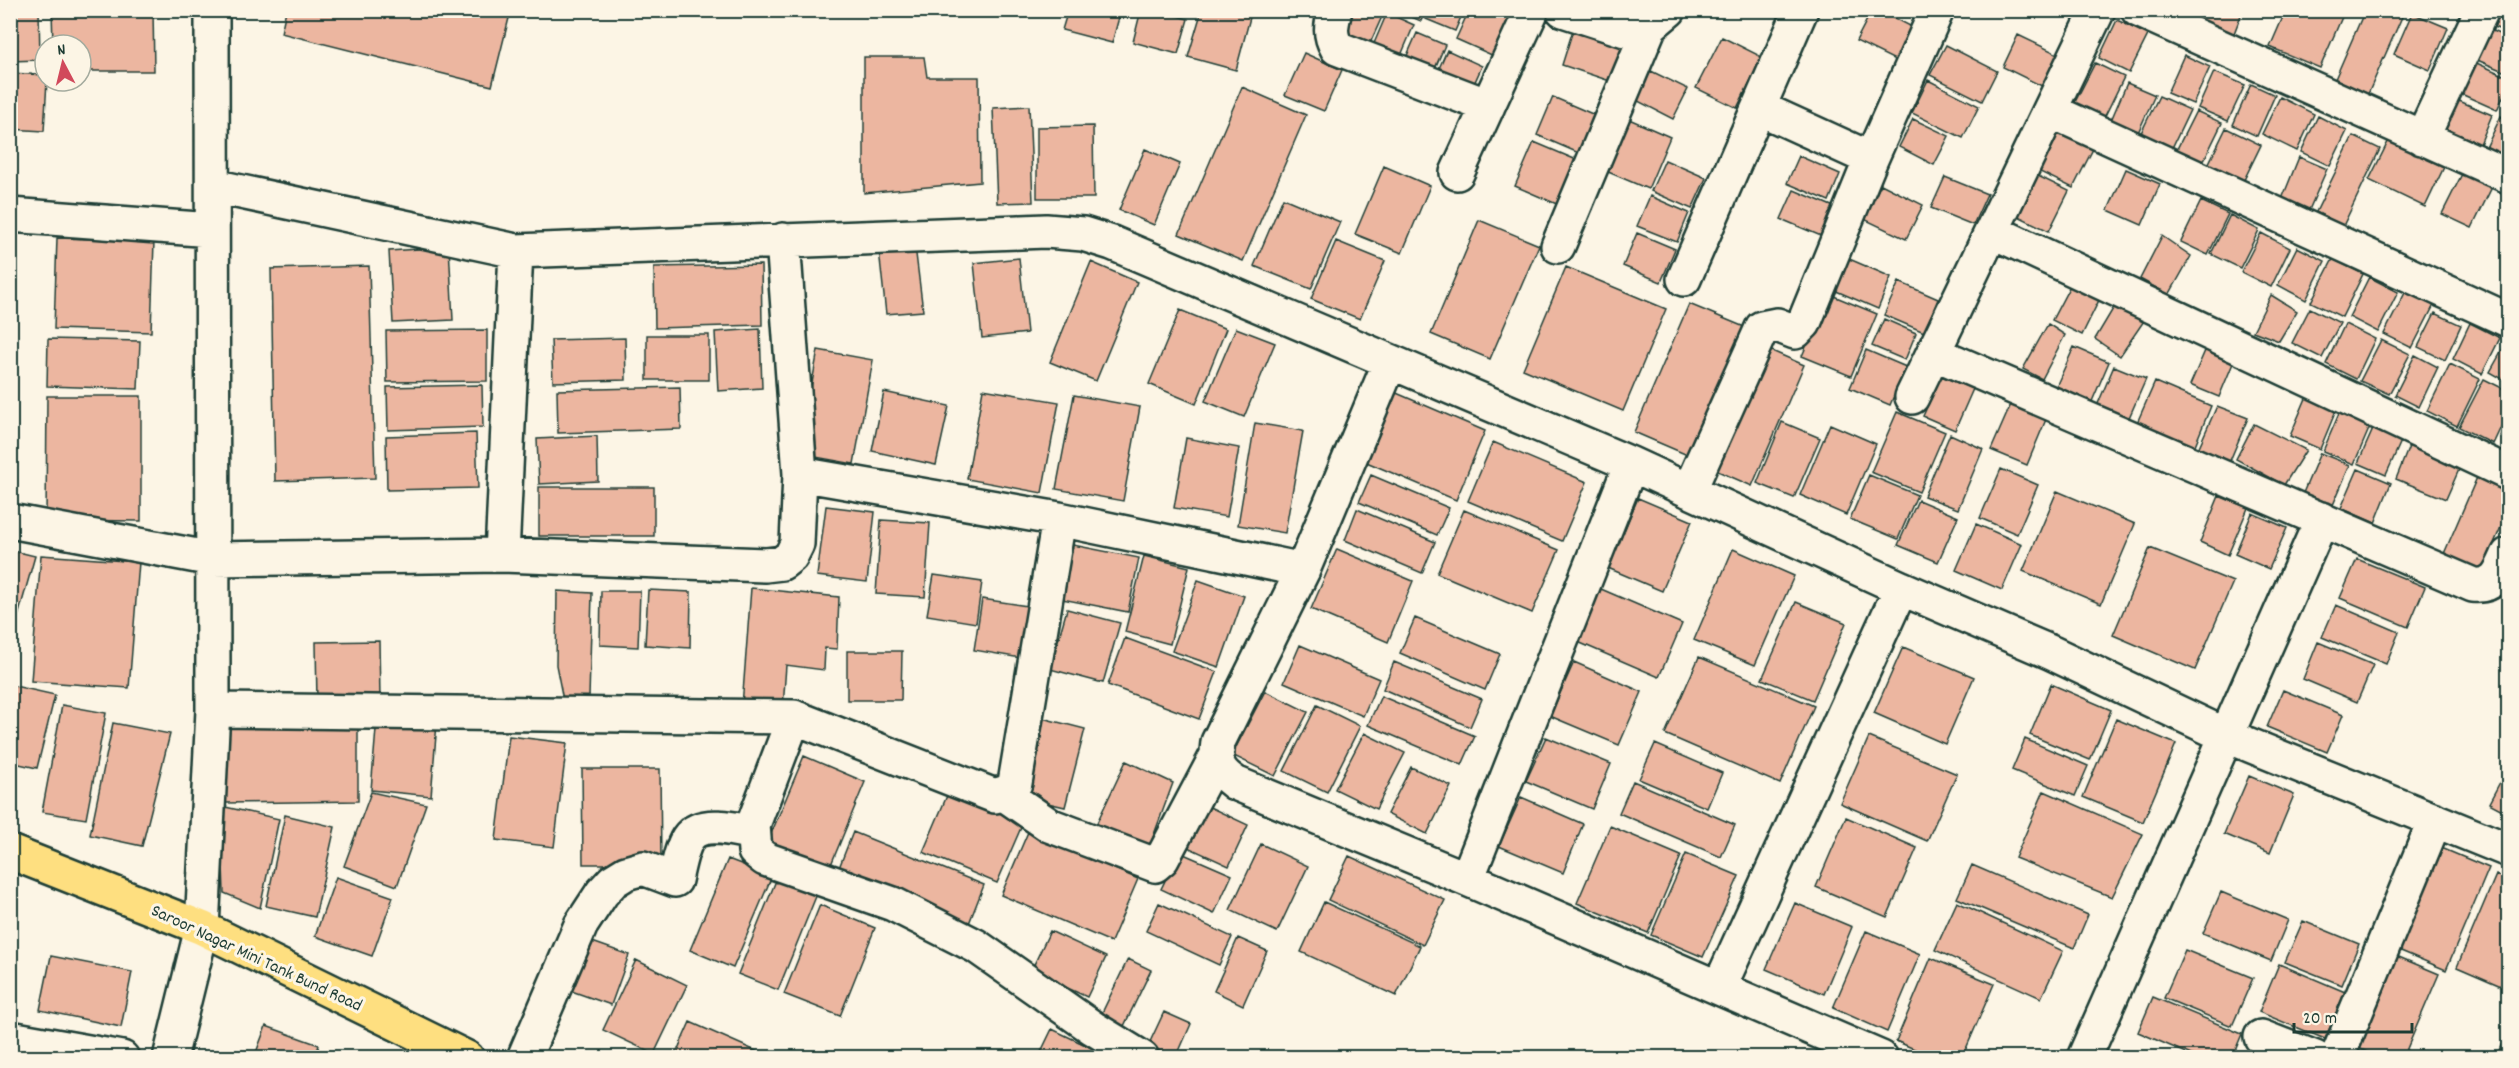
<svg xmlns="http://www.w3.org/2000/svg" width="2519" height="1068" font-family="Dekko,sans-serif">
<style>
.building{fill:#ecb6a0;stroke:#1f3d34;stroke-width:1.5}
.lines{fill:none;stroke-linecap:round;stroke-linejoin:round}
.minor-casing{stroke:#1f3d34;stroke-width:38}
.major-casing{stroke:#1f3d34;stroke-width:38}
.minor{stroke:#fcf5e5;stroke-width:33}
.major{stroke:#fedf80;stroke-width:33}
.labels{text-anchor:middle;stroke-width:6;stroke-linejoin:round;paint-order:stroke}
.street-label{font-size:18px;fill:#1f3d34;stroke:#fcf5e5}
</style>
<rect width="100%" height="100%" fill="#fcf5e5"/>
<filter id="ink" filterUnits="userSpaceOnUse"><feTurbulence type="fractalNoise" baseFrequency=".0167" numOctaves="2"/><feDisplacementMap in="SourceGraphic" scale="12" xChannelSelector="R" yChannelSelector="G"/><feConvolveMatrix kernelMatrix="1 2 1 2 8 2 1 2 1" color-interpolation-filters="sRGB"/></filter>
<g filter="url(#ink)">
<path class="building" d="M10 10H39L40 60 10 61Z
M52 10H153L154 71H81V45H53Z
M286 10H511L492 86 281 33Z
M1068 10H1121L1112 43 1062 30Z
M1141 10H1156L1188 19 1178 54 1133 42Z
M1202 10H1252L1236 70 1188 57Z
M1347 10H1385L1367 50 1335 36Z
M1395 10H1426L1421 21Z
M1430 10H1464L1455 31 1426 19Z
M1469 10H1503L1512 14 1494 56 1456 39Z
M1872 10H1879L1922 32 1905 65 1856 41Z
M2053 10H2088L2082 23Z
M2202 10H2243L2233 36 2198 21Z
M2286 10H2345L2320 68 2270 47Z
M2365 10H2405L2368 94 2335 79Z
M2502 10H2508V33L2494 27Z
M1387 13 1414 25 1396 67 1369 55Z
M2412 13 2448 28 2430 70 2394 54Z
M2117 20 2148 35 2129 73 2099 58Z
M2488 29 2508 38V73L2475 59Z
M1573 30 1630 49 1619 84 1562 65Z
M1417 33 1445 45 1430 80 1402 67Z
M2018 35 2062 56 2046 88 2003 67Z
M1722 37 1762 57 1737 108 1696 88Z
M1946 45 1997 71 1982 101 1930 75Z
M1447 50 1482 66 1469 95 1434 80Z
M1304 53 1342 70 1324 111 1285 95Z
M2184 55 2210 67 2193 104 2167 93Z
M864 57H924L927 77H979L980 182 864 193Z
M2472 61 2508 77V86L2497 110 2459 93Z
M2095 63 2124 77 2102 122 2072 108Z
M1651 71 1688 89 1673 119 1636 100Z
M2214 72 2245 85 2228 121 2198 108Z
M10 73 45 75V81H47L44 131 10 129Z
M1928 80 1979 106 1963 138 1912 113Z
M2127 83 2155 95 2136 137 2109 125Z
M2251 84 2275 95 2257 136 2233 125Z
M1242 87 1306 115 1243 261 1179 234Z
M2159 96 2190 110 2171 150 2140 135Z
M1553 97 1604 119 1588 157 1537 135Z
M2280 97 2314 114 2297 151 2262 134Z
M2457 100 2492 115 2478 149 2442 134Z
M1029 106 1033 202 997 203 993 108Z
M2196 111 2222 123 2202 164 2176 151Z
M2318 116 2347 131 2330 166 2301 152Z
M2501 116 2508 120V161L2485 150Z
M1629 119 1670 137 1648 189 1606 171Z
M1913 119 1949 136 1934 165 1899 147Z
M2059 124 2096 143 2073 188 2036 170Z
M1093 126 1094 198H1037V127Z
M2226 128 2261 145 2243 182 2208 165Z
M2353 136 2380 149 2343 226 2316 212Z
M10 138 17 139 10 179Z
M2389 140 2444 167 2425 207 2369 180Z
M1534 142 1579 161 1559 205 1515 186Z
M1145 149 1180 164 1154 225 1119 210Z
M1799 156 1840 174 1829 201 1787 183Z
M2299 157 2327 169 2309 210 2282 199Z
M1665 160 1706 178 1692 209 1651 191Z
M1384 166 1430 186 1402 253 1355 234Z
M2126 169 2160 184 2142 225 2108 210Z
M2463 172 2492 187 2472 228 2442 214Z
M2036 175 2069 191 2049 231 2016 215Z
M1945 177 1987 194 1973 225 1931 208Z
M1881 184 1923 205 1906 239 1864 219Z
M1794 190 1834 207 1821 236 1781 219Z
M1650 196 1689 213 1677 242 1637 226Z
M1283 198 1340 222 1311 289 1254 266Z
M2201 201 2228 214 2208 255 2181 242Z
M2230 215 2259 230 2240 268 2211 254Z
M1479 220 1539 245 1490 359 1431 334Z
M1637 233 1675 249 1661 282 1623 266Z
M2261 233 2290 248 2271 287 2241 272Z
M2162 236 2191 256 2169 295 2140 279Z
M57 238 154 241 151 332 54 329Z
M1336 241 1385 261 1360 319 1311 299Z
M915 246 923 311 886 314 879 250Z
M449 247 453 320 393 323 389 251Z
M2297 247 2325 261 2306 300 2278 285Z
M1019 258 1027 333 982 338 974 263Z
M1847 258 1891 277 1878 309 1834 290Z
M2333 259 2363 274 2342 317 2311 302Z
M1091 262 1137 282 1096 381 1050 362Z
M761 265 762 325 655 328 654 267Z
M369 266 375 478 275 481 271 269Z
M1566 267 1666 309 1623 411 1523 369Z
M2369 277 2398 292 2378 332 2349 317Z
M2073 280 2102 294 2082 335 2052 320Z
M1899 282 1938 299 1924 332 1884 315Z
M2408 287 2436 301 2412 348 2384 334Z
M1829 294 1877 314 1851 376 1802 356Z
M2271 295 2297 311 2279 341 2253 331Z
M2120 297 2148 315 2120 356 2095 339Z
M1689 304 1754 331 1699 460 1634 432Z
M2310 308 2340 323 2322 358 2292 343Z
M1180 310 1226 329 1196 404 1149 384Z
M2435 313 2461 325 2445 360 2418 347Z
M1884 319 1916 333 1905 360 1872 346Z
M2470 323 2500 338 2482 374 2453 359Z
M2048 324 2065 335 2042 379 2023 369Z
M2345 324 2375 339 2356 379 2326 364Z
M1236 328 1275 343 1244 417 1205 401Z
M760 329 762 388 718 391 715 332Z
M487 330V381L387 382 386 331Z
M647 335H709V380H647Z
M625 338 626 380 553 382 551 340Z
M48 339 140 341 138 389 47 386Z
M2381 340 2410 354 2389 394 2360 381Z
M2508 340V382L2490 372Z
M1756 344 1804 365 1752 486 1704 465Z
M2208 344 2236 356 2219 397 2190 385Z
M2074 347 2109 362 2090 406 2054 391Z
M818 350 873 360 854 464 799 454Z
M1866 350 1906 367 1890 405 1850 388Z
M2415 355 2438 367 2419 407 2395 395Z
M2450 364 2480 379 2457 426 2427 411Z
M2114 366 2146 379 2128 420 2097 406Z
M1941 376 1973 389 1955 430 1923 416Z
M2484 379 2508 391V412L2493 444 2459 427Z
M2155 382 2211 406 2193 450 2136 425Z
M482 385 483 427 388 430 387 387Z
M680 387 681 429 558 433 557 390Z
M983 389 1059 402 1042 493 967 479Z
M1387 389 1485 431 1456 500 1357 458Z
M884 392 949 406 936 465 872 451Z
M1074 395 1140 407 1123 501 1056 489Z
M47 396H141V521L46 520Z
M2307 396 2337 408 2320 449 2290 436Z
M2012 402 2047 417 2027 465 1991 450Z
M2217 406 2248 418 2229 463 2198 449Z
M2341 409 2372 422 2354 464 2323 451Z
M1897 412 1945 432 1919 492 1871 472Z
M2508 420V441L2500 436Z
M1782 422 1820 438 1794 498 1757 483Z
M1255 423 1303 431 1285 533 1238 525Z
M1830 424 1876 444 1846 515 1800 495Z
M2254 424 2306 450 2284 485 2236 459Z
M2374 427 2402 439 2386 475 2358 463Z
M476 433 478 488 387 490 386 436Z
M1950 434 1983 449 1958 509 1924 496Z
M2414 434 2465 456 2446 499 2396 479Z
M597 436 598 481 539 484 537 439Z
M1186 438 1239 448 1227 517 1174 508Z
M1493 442 1587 482 1562 541 1468 501Z
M2320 453 2350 465 2333 505 2303 493Z
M2001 469 2038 485 2017 534 1980 518Z
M2358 469 2391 483 2375 523 2341 508Z
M1371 475 1449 508 1437 535 1359 502Z
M1869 475 1917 495 1898 539 1850 519Z
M2478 475 2508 488V511L2481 573 2443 556Z
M539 487H654V536H539Z
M2057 491 2135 524 2101 604 2023 571Z
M2219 496 2248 508 2228 555 2200 542Z
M1638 498 1692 521 1662 591 1608 568Z
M1918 500 1958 517 1938 562 1898 545Z
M826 506 875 512 867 582 817 576Z
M1357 509 1435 542 1422 573 1345 540Z
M1464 510 1559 550 1532 613 1437 573Z
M2252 513 2287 528 2269 569 2235 554Z
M881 520 930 523 925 597 876 594Z
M1976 524 2022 544 2002 590 1956 570Z
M1073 545 1139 558 1128 612 1062 599Z
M2150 548 2233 582 2195 670 2113 635Z
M1337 549 1413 581 1388 642 1311 609Z
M1733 549 1794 576 1755 665 1694 640Z
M10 550 35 556 10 645Z
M41 555 139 562 129 688 31 681Z
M1144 556 1189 567 1170 644 1125 632Z
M2357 559 2425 587 2408 627 2340 598Z
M934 575 982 582 976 623 927 615Z
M1198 580 1244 596 1219 667 1172 651Z
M751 588 839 597 837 649 825 648 824 670 786 665 783 708 742 706Z
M1601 589 1682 624 1659 677 1578 642Z
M648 590 691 592 690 648 645 645Z
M557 591 592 593 589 697 563 700 556 665Z
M601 591H640L638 647 600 645Z
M982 599 1034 607 1026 659 974 650Z
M1796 602 1846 623 1813 700 1762 679Z
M2336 605 2399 632 2386 664 2322 637Z
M1067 609 1120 623 1103 683 1050 669Z
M1415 618 1500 654 1485 690 1400 653Z
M1125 638 1217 672 1199 719 1108 685Z
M379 641 380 700 317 702 316 642Z
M2318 642 2373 665 2357 702 2303 679Z
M1300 645 1379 679 1363 716 1284 682Z
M1903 647 1974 677 1945 744 1874 713Z
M847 651H902L901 700H847Z
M1699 657 1814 706 1780 784 1665 734Z
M1394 662 1482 699 1470 727 1383 689Z
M1574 662 1642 692 1619 745 1550 716Z
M2051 684 2111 710 2090 760 2030 735Z
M10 685 55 695 37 768 10 762Z
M2283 690 2343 715 2327 752 2267 727Z
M1265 691 1308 712 1275 776 1232 755Z
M1381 696 1475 736 1462 765 1368 725Z
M62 705 106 713 86 819 42 812Z
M1317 705 1360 726 1327 792 1284 771Z
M377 717 437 723 431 796 371 790Z
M1042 718 1085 729 1065 807 1022 797Z
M2116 719 2176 744 2143 822 2083 797Z
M113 723 170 734 142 846 90 835Z
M358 727V801L224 803 223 728Z
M1364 733 1405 753 1376 809 1335 789Z
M509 736 567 743 554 847 496 840Z
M1546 737 1611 764 1592 809 1526 781Z
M1869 737 1957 774 1927 841 1840 803Z
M2025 739 2088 766 2075 796 2012 770Z
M1655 744 1722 773 1707 808 1639 779Z
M804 756 865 782 830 867 768 841Z
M1126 761 1173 783 1149 848 1094 829Z
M1411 767 1451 786 1427 834 1387 814Z
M2508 767V813L2489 803Z
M582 769H660L661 864H583Z
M2249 776 2294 795 2270 853 2224 834Z
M1633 781 1735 825 1721 857 1619 813Z
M949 791 1023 823 997 883 923 852Z
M2044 791 2143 834 2112 897 2015 858Z
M371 792 426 804 397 886 344 866Z
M1521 797 1583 824 1563 873 1499 846Z
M1201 803 1248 825 1229 866 1181 844Z
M221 806 279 819 260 908 224 893Z
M285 815 335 827 315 917 266 906Z
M1846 817 1917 848 1887 917 1816 887Z
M1610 826 1681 856 1648 933 1577 903Z
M853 832 984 885 966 931 835 878Z
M1028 832 1138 879 1111 942 1001 895Z
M1261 844 1308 866 1277 932 1230 910Z
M2432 844 2489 868 2446 970 2389 946Z
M1179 852 1232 875 1214 914 1161 889Z
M1686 854 1739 876 1703 957 1651 935Z
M1349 856 1445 900 1423 945 1328 900Z
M728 859 772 876 733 968 690 950Z
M1972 865 2088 915 2074 948 1957 898Z
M2496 875 2508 880V989L2457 967Z
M336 877 393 897 372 956 315 936Z
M777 878 817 894 778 990 738 974Z
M2221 892 2288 920 2271 961 2203 933Z
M1324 902 1420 946 1396 996 1301 952Z
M1957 902 2063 951 2041 998 1935 950Z
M1159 903 1232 937 1219 965 1146 931Z
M1795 903 1852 927 1824 994 1766 969Z
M820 905 875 928 840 1016 784 994Z
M2303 921 2359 944 2342 985 2285 962Z
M1050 931 1106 957 1087 997 1031 971Z
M1866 931 1920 954 1887 1032 1833 1008Z
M581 938 629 955 611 1005 563 988Z
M1238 938 1267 951 1243 1005 1214 991Z
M2185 950 2253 978 2232 1026 2164 998Z
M2387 952 2439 974 2403 1058H2382L2348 1044Z
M51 956 132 972 121 1027 40 1010Z
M1931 958 1994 984 1962 1058H1935L1896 1041Z
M1128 959 1151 970 1124 1026 1101 1015Z
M636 960 687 985 654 1054 603 1030Z
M2279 964 2345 992 2325 1039 2259 1012Z
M2153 997 2242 1034 2232 1058H2198L2138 1032Z
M1164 1012 1191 1024 1176 1058 1148 1046Z
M690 1022 772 1058H674Z
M266 1026 319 1045 315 1058H254Z
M2508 1028V1058H2496Z
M1052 1029 1102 1053 1099 1058H1038Z"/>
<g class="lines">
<g class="minor-casing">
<path id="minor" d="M1335 10C1331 26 1329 34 1337 48L1488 106
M1563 10 1625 30 1650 26 1669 10
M2138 10 2508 176
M1759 108 1871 159
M2051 111 2508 320
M2422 138 2482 10
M1457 173 1532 10
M213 186 516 251 1046 231 1083 234 1112 243 1631 464 1901 588 2052 653 2225 735 2508 850
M10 215 212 230
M1992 231 2508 473
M1558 246 1650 26
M1684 279 1801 10
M1934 353 2473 585C2495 587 2500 573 2508 555
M1390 362 1303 570 1218 742C1215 764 1217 770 1235 783L1467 879 1881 1058
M1912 397 2098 10
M800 474 1059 519 1303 570
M1689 491 1762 328 1777 325 1795 332 1804 323 1871 159 1937 10
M10 521 213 559 502 555 765 565 782 563 791 556 797 544 800 474 783 240
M502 555 516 251
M213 710 794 717 995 796 1009 791 1015 783 1059 519
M794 717 753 825 755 851 765 859 893 904 976 946 1093 1028 1142 1058
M1004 794 1049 825 1155 865 1162 859 1216 757
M1467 879 1631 464
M1719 988 1901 588
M2261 1037 2315 1058
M10 1038 122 1058
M170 1058 202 928 213 710 212 10
M524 1058 581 925 602 893 613 881 626 873 643 868 675 880C678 867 681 849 688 838 700 820 736 829 752 833
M2084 1058 2322 519
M2337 1058 2435 820"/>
</g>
<g class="major-casing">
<path id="major" d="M10 852 202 928 467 1058"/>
</g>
<use href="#minor" class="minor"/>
<use href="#major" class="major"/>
</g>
</g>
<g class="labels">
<g class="street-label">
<text transform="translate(257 957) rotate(25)" y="6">Saroor Nagar Mini Tank Bund Road</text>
</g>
</g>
<rect width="2519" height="1068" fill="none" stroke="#fcf5e5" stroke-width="36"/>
<rect x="18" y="18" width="2483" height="1032" fill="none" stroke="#1f3d34" stroke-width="2" filter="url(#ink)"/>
<g transform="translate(63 63) rotate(353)"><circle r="28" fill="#fcf5e5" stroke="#a4ab9e" stroke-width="1.5"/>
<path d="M0-4.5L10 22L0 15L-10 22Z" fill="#d1495b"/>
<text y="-9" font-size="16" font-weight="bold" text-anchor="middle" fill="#1f3d34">N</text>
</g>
<path d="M2294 1023v9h118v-9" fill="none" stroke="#1f3d34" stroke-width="3"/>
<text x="2303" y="1023" font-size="18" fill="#1f3d34" stroke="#fcf5e5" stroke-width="4.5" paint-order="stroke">20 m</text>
</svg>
